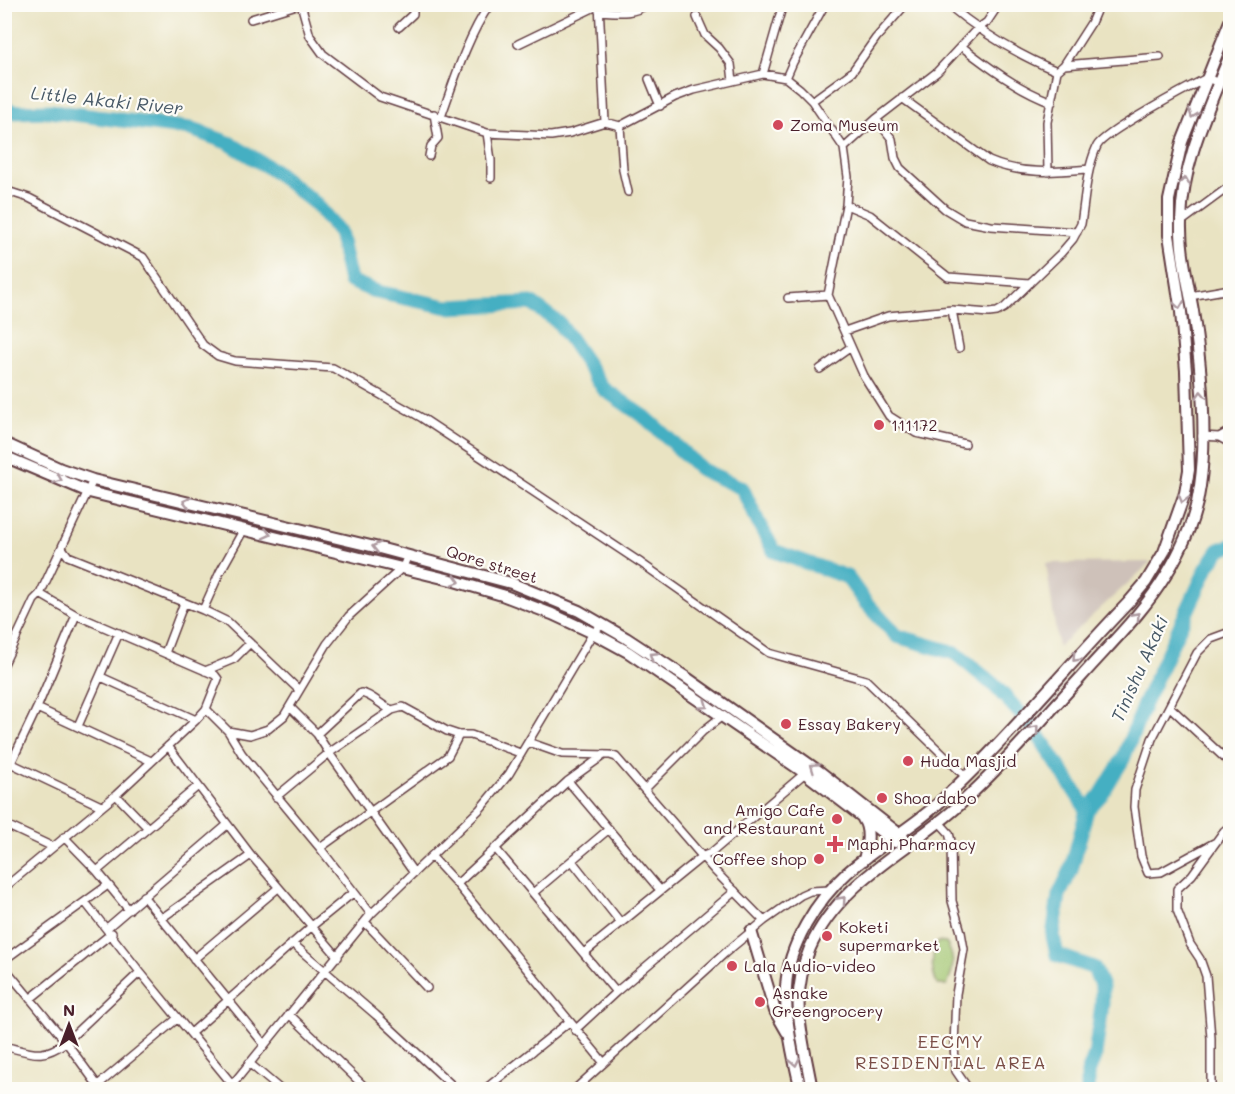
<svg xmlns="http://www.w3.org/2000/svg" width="1235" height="1094" font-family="Mali,sans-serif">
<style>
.industrial{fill:#cec1b9}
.green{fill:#a1c56f;stroke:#76724d;stroke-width:1.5}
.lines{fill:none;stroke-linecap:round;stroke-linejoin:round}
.river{stroke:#44afc2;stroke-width:15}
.minor-casing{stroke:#623c42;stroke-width:10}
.primary-casing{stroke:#623c42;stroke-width:14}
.minor{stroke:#fff;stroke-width:7}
.primary{stroke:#fff;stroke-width:10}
.oneway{stroke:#ae9aa0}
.poi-dot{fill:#d1495b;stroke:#fdfcf7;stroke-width:2}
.labels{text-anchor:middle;stroke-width:4.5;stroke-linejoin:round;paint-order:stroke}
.poi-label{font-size:16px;fill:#4a1f2b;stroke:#fdfcf7;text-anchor:start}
.street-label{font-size:16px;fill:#4a1f2b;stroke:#fdfcf7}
.water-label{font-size:18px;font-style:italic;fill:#485967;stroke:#fdfcf7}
.neighbourhood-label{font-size:18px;letter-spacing:1.5px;fill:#7b4e47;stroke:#fdfcf7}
</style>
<rect width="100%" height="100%" fill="#fdfcf7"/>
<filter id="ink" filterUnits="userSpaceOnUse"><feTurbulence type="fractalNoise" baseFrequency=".0167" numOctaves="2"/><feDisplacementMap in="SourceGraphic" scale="12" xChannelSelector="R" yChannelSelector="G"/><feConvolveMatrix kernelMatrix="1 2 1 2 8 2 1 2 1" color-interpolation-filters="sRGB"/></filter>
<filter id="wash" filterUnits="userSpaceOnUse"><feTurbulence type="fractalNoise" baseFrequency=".008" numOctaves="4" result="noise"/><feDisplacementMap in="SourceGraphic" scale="24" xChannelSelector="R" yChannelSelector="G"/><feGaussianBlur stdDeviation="1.35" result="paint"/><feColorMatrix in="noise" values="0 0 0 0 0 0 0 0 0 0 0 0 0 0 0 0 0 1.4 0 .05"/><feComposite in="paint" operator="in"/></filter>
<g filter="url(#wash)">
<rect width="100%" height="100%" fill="#e9e3c2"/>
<path class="industrial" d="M1151 562 1058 647 1046 563Z"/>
<path class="green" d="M937 942 946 943C955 956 954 971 947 985H938C930 971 931 957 937 942Z"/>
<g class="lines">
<path class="river" d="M4 106 12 112 50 111 191 129 229 143 273 170 316 204 339 232 350 281 377 292 448 307 531 303 559 323 604 389 646 418 702 470 742 488 758 522 774 551 847 577 865 602 897 636 955 653 995 686 1033 727 1087 810
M1088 1090V1073L1095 1055 1102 1004V987L1094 968 1057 955 1053 936 1059 895 1071 870 1087 810 1101 795 1123 759 1144 704 1207 568 1219 550 1230 546"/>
</g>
</g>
<g filter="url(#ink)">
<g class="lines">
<g class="minor-casing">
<path id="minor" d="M301 4 310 36 323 54 380 97 487 133 551 136 570 133 605 122 620 126 675 97 694 90 763 74 786 78 800 89 812 101 844 148 848 177 846 205 828 295 864 376 889 416 916 433 965 444
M599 4 605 122
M947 4C982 33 1015 54 1057 71
M599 11C617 12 632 15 648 4
M697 17 705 35 719 48 731 64 733 81
M251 19 300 4
M399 27 413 14V4
M518 44 599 5
M961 46C988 67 1019 90 1052 102
M1064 65 1091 23 1099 4
M763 74 783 4
M786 78 793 62 825 4
M649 79 660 106
M902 98 989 161C1022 175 1054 172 1089 169
M812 101 852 72 876 38 906 4
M441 117C455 78 467 38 490 4
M876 119 892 139 895 158 900 168 945 209 965 221 991 226 1077 232
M620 126 623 170 628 192
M487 133 491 160V178
M844 148 876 119 937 72 977 29 987 22 999 4
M429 156 431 146 438 138 434 114
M1048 172 1047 122 1057 71 1064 65 1160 57
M4 190 29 198 143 257 203 345 218 356 235 361 333 368 422 418 641 563 769 653 866 680 966 777
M846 205 870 215 948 277 1030 283
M1181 222 1230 186
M1190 296 1230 289
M788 298 828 295
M952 310 959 348
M845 331 888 316 952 310 989 313 997 312 1004 308 1061 253 1073 239 1081 224C1085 199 1086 170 1097 146 1103 133 1189 87 1207 78L1219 83
M820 369 851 347
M1202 436 1219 437 1230 443
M1219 437 1230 431
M62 548 68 556 203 610 228 622 299 690
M203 610 220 572 244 529
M165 653 184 603
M4 664 34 600 40 594 93 480
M205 671 234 659 250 643
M101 677 196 720
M290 707 317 734 329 753 414 873
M1170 707 1230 763
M37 708 151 761
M206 709 228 731 242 754 320 848 371 914
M78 726 119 633
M228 731 250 735 268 729 284 716 327 644 349 616 403 567 408 555
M317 734 361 693C373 695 381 706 392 710L403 707 447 731 459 735H471L520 753
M528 742 562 754 610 755 616 757 714 870 764 921
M168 746 251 855 338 957
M4 760 101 806
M11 763 37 708 76 615
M568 781 660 890
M645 789 703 731 721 717
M116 795 147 827
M276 797 329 753 392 710
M939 822 949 833 951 841 952 901 961 932 964 949 956 994 954 1047 956 1071 969 1090
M4 824 53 847
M64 837 97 871 129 910
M1214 843 1161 872 1148 873 1141 856 1134 807 1135 790 1152 739 1197 653 1211 639 1230 632
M320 848 448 756 459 735
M495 848 616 992
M432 857 457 884 604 1063
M572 861 621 923
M97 871 198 786
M457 884 568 781 604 755
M4 888 116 795 196 720 206 709 218 679 215 675 76 615 40 594
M533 893 609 829
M143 896 264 1044
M85 902 140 972 232 1084
M162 918 251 855
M365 922 427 988
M107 928 227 825
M292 943 376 1015 457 1090
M584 953 703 856 711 853 805 773
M194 959 278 888
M4 960 108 885
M4 967 66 1042 101 1090
M30 999 112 933
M289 1014 368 1090
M575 1030 616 992 735 891
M191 1033 312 926 354 892
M4 1046C33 1053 41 1060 66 1042L140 972
M249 1063 281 1090
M98 1085 178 1018
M228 1090 371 914 480 809 509 774 593 633 603 624
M484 1090 569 1022
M574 1090 725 953 764 921 801 895 810 891 830 890
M1211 1090V1038L1206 976 1200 959 1190 944 1177 910V889L1192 875 1224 831 1230 826"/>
</g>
<g class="primary-casing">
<path id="primary" d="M4 443 61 469 93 480 379 548 458 569 511 583 579 611 626 638 687 678 820 772 903 837
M4 456 89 492 451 580 502 595 552 614 593 633 628 652 805 773 895 842
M863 819C871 830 867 847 864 860
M751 931 775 1011 787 1032
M801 1090C793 1057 785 1021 786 987 788 945 817 900 847 873 872 851 901 834 927 813 941 802 954 789 967 776 1023 721 1073 660 1128 603L1146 582 1164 552 1185 493 1189 470 1186 371 1181 312 1169 235V200L1182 142 1230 21
M812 1090C803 1037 788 1000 810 948 839 882 905 853 956 808 1001 767 1040 722 1081 677 1110 644 1143 613 1166 575 1182 549 1196 517 1200 486 1208 432 1201 365 1193 311 1188 282 1180 252 1181 222 1182 162 1208 110 1230 55"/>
</g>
<use href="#minor" class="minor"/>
<use href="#primary" class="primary"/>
</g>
<defs><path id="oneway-chevron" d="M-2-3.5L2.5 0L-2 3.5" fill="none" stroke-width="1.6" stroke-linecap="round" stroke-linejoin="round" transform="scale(1.5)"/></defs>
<g class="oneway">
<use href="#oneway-chevron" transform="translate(1193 114) rotate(111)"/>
<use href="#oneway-chevron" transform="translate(1185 181) rotate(-81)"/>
<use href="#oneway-chevron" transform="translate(1179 305) rotate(82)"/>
<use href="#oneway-chevron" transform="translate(1201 395) rotate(-93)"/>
<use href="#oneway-chevron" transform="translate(58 479) rotate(22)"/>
<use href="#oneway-chevron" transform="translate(1183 499) rotate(106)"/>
<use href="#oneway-chevron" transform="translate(187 502) rotate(-165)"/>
<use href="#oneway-chevron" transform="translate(267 534) rotate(14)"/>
<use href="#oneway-chevron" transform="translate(376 547) rotate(-167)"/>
<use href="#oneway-chevron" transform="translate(456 581) rotate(16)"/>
<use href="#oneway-chevron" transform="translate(1136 616) rotate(-48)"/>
<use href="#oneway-chevron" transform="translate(653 656) rotate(-147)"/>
<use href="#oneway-chevron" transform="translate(1076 658) rotate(133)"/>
<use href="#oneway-chevron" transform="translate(704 705) rotate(35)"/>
<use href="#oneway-chevron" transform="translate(1035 729) rotate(-49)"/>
<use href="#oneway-chevron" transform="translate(814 767) rotate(-145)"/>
<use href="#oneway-chevron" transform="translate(842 900) rotate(-48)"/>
<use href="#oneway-chevron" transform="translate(795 1062) rotate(78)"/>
</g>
</g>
<g class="poi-dot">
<circle cx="778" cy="125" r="6"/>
<circle cx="879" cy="425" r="6"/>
<circle cx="786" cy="724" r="6"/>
<circle cx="908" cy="761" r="6"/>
<circle cx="882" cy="798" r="6"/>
<circle cx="837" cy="819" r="6"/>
<path d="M832 835h6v6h6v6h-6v6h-6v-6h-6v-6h6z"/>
<circle cx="819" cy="859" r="6"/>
<circle cx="827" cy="936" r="6"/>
<circle cx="732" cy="966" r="6"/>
<circle cx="760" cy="1002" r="6"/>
</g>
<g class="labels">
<g class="poi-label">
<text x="790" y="131">Zoma Museum</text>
<text x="891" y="431">111172</text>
<text x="798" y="730">Essay Bakery</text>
<text x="920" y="767">Huda Masjid</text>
<text x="894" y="804">Shoa dabo</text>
<text x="825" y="816" text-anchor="end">Amigo Cafe<tspan x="825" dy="18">and Restaurant</tspan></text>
<text x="847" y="850">Maphi Pharmacy</text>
<text x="807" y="865" text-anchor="end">Coffee shop</text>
<text x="839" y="933">Koketi<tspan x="839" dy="18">supermarket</tspan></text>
<text x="744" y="972">Lala Audio-video</text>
<text x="772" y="999">Asnake<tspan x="772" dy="18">Greengrocery</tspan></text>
</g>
<g class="street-label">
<text transform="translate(492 564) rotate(17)" y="6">Qore street</text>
</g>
<g class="water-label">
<text transform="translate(107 101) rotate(6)" y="6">Little Akaki River</text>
<text transform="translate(1140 669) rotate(-66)" y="6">Tinishu Akaki</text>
</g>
<g class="neighbourhood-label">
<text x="951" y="1048">EECMY<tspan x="951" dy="21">RESIDENTIAL AREA</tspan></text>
</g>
</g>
<rect width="1235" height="1094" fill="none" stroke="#fdfcf7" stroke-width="24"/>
<g transform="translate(69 1025)" stroke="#fdfcf7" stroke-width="4.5" paint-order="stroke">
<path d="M0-4.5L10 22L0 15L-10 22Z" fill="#4a1f2b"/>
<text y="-9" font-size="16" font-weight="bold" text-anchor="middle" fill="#4a1f2b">N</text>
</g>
</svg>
